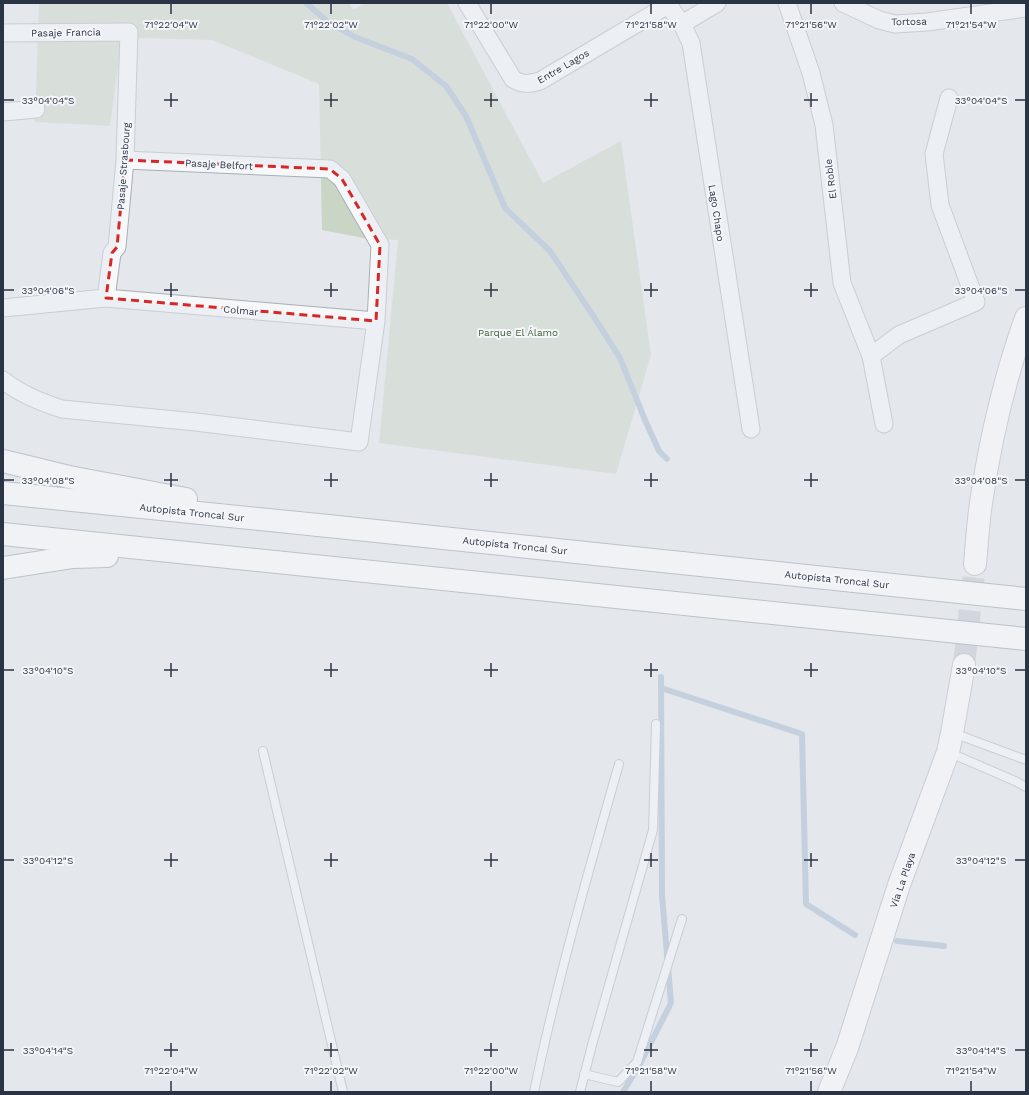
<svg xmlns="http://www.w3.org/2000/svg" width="1029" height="1095" font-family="'Work Sans',sans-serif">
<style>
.green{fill:#c9d6c5}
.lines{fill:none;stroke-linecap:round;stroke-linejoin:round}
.stream{stroke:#9fb4cc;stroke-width:6}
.secondary-tunnel{stroke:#bfc3cb;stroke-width:22;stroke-dasharray:22 11;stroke-linecap:butt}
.service-casing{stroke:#a9aeb7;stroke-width:10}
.minor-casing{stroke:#a9aeb7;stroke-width:19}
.secondary-casing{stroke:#a9aeb7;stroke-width:24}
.motorway-casing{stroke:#8b94a3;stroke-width:24}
.service{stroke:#f7f8fa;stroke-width:8}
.minor{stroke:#f7f8fa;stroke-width:17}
.secondary{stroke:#fff;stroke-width:22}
.motorway{stroke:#fff;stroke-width:22}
.marked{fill:none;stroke:#d62828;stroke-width:3;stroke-dasharray:8 5;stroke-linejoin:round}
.ticks{fill:none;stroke:#2b3445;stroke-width:1.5}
.labels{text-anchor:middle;stroke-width:4;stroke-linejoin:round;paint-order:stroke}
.street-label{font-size:10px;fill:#2b3445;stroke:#f4f6f9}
.park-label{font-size:10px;fill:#3f6138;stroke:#f4f6f9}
.ticks-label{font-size:10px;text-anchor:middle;fill:#2b3445;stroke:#f4f6f9;stroke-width:4;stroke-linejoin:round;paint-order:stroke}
</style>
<rect width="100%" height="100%" fill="#e4e7ec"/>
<path class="green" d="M39 3H349L353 10 366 3H447L543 183 621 141 651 355 616 474 379 443 398 240 364 238 322 230 319 84 212 40 140 38 122 39 110 126 35 122Z"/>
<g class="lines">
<path class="stream" d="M306 3 328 22 355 37 412 59 446 86 466 116 505 208 550 251 592 314 620 358 645 420 659 451 667 459
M661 688 802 734 806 904 855 935
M897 941 944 946
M623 1092 640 1064 671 1003 662 895 661 677"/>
<path class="secondary-tunnel" d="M964 665 975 564"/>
<g class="service-casing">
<path id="service" d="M953 733 1026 760
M263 751 343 1092
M948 752 1015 781 1026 787
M584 1074 618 1082 637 1062 682 919
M534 1092C557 981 588 873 619 764
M580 1092 592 1045 653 830 656 724"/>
</g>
<g class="minor-casing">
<path id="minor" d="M467 3 513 79C522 85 529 84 540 81L668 5
M667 3 682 24 691 43 751 429
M787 3 811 73 824 125 842 283 871 356
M843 3 879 20 895 24 927 22 1026 8
M682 24 717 3
M3 33 129 32 125 160 117 247 112 253 106 298
M3 112 36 109
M3 308 106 298 376 321
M3 380C20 394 40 402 62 409L196 422 359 442 376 321 380 245 342 179 330 169 125 160
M884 424 871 356 899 335 976 302 940 205 934 154 949 98"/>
</g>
<g class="secondary-casing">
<path id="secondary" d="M975 564C977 544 978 523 981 503 990 441 1005 377 1026 318
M829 1092 847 1048 899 885 948 752 952 733 964 665"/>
</g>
<g class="motorway-casing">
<path id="motorway" d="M3 461 69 477 186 499
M3 493 328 526 1026 599
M3 534 1026 639
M3 568 73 557 107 556"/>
</g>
<use href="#service" class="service"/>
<use href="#minor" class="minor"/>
<use href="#secondary" class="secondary"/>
<use href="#motorway" class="motorway"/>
</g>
<path d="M0 0H1029V1095H0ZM125 160 330 169 342 179 380 245 376 321 106 298 112 253 117 247Z" fill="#e4e7ec" fill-opacity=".55" fill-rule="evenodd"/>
<path class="marked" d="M125 160 330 169 342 179 380 245 376 321 106 298 112 253 117 247Z"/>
<path class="ticks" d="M171 4V14M331 4V14M491 4V14M651 4V14M811 4V14M971 4V14M171 93V107M331 93V107M491 93V107M651 93V107M811 93V107M4 100H14M164 100H178M324 100H338M484 100H498M644 100H658M804 100H818M1015 100H1025M171 283V297M331 283V297M491 283V297M651 283V297M811 283V297M4 290H14M164 290H178M324 290H338M484 290H498M644 290H658M804 290H818M1015 290H1025M171 473V487M331 473V487M491 473V487M651 473V487M811 473V487M4 480H14M164 480H178M324 480H338M484 480H498M644 480H658M804 480H818M1015 480H1025M171 663V677M331 663V677M491 663V677M651 663V677M811 663V677M4 670H14M164 670H178M324 670H338M484 670H498M644 670H658M804 670H818M1015 670H1025M171 853V867M331 853V867M491 853V867M651 853V867M811 853V867M4 860H14M164 860H178M324 860H338M484 860H498M644 860H658M804 860H818M1015 860H1025M171 1043V1057M331 1043V1057M491 1043V1057M651 1043V1057M811 1043V1057M4 1050H14M164 1050H178M324 1050H338M484 1050H498M644 1050H658M804 1050H818M1015 1050H1025M171 1081V1091M331 1081V1091M491 1081V1091M651 1081V1091M811 1081V1091M971 1081V1091"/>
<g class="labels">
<g class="street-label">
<text transform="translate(909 21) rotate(-1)" y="4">Tortosa</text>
<text transform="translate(66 32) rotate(-1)" y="4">Pasaje Francia</text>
<text transform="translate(563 66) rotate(-30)" y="4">Entre Lagos</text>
<text transform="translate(219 164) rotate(3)" y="4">Pasaje Belfort</text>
<text transform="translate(123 166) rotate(-86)" y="4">Pasaje Strasbourg</text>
<text transform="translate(830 179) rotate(-97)" y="4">El Roble</text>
<text transform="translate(717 213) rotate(81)" y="4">Lago Chapo</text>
<text transform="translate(241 310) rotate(5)" y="4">Colmar</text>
<text transform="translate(192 512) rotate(6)" y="4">Autopista Troncal Sur</text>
<text transform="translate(515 545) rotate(6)" y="4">Autopista Troncal Sur</text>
<text transform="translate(837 579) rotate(6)" y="4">Autopista Troncal Sur</text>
<text transform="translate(902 880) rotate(-71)" y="4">Vía La Playa</text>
</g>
<g class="park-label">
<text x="518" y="336">Parque El Álamo</text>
</g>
</g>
<g class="ticks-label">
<text x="171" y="28">71°22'04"W</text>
<text x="331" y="28">71°22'02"W</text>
<text x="491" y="28">71°22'00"W</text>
<text x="651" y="28">71°21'58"W</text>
<text x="811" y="28">71°21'56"W</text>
<text x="971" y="28">71°21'54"W</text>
<text x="48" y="104">33°04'04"S</text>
<text x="981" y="104">33°04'04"S</text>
<text x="48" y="294">33°04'06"S</text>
<text x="981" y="294">33°04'06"S</text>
<text x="48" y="484">33°04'08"S</text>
<text x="981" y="484">33°04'08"S</text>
<text x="48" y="674">33°04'10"S</text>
<text x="981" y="674">33°04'10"S</text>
<text x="48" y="864">33°04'12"S</text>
<text x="981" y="864">33°04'12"S</text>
<text x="48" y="1054">33°04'14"S</text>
<text x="981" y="1054">33°04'14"S</text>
<text x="171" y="1074">71°22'04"W</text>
<text x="331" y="1074">71°22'02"W</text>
<text x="491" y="1074">71°22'00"W</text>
<text x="651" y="1074">71°21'58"W</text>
<text x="811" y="1074">71°21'56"W</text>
<text x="971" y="1074">71°21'54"W</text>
</g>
<rect width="1029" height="1095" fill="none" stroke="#2b3445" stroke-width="8"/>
</svg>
